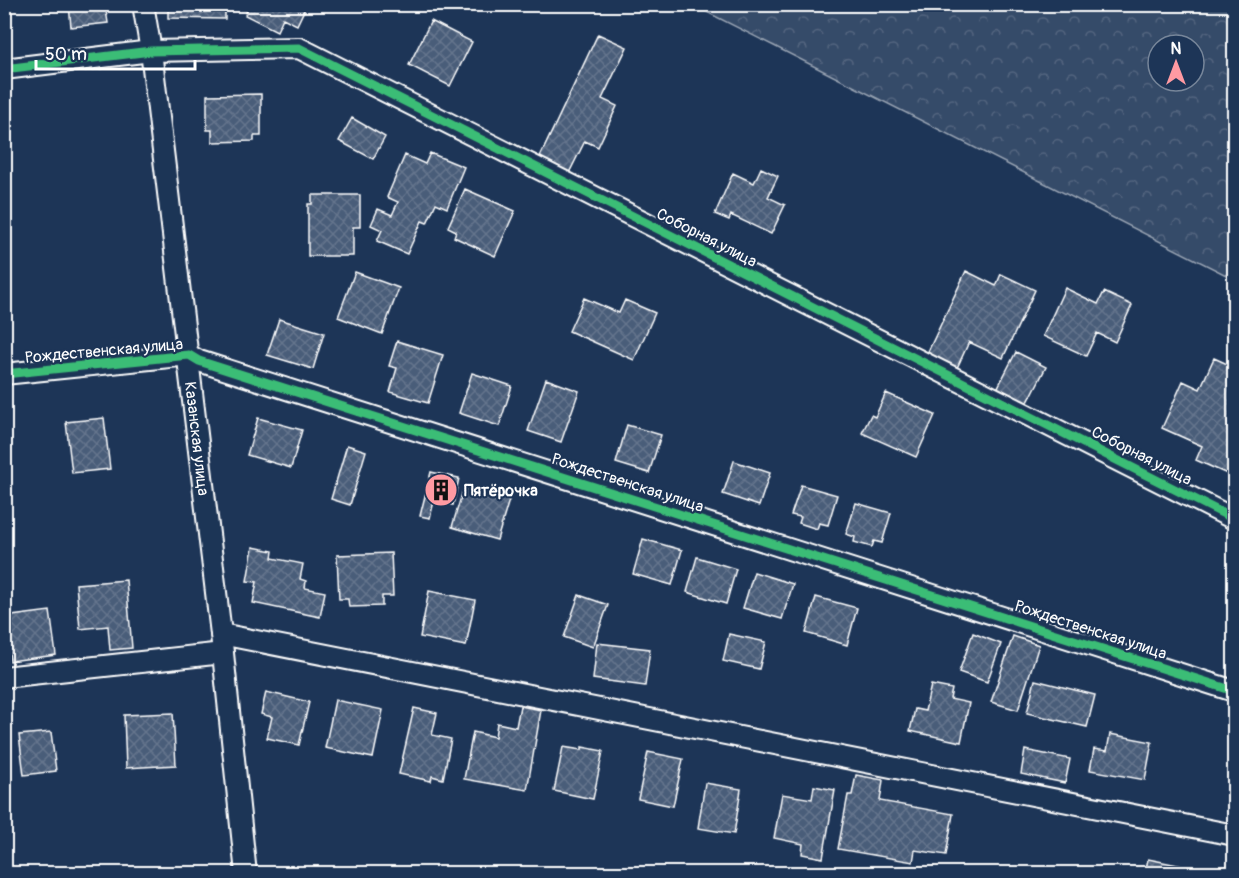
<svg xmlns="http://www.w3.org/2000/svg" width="1239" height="878" font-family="Pangolin,sans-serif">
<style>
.forest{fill:url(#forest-crowns);stroke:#9aa5b4;stroke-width:1.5;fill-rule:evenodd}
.building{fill:url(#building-cross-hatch);stroke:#fff;stroke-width:1.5}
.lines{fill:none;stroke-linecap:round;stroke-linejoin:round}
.minor-casing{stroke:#fff;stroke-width:24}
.minor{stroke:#1d3557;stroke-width:20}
.cycleway-casing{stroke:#1d3557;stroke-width:13}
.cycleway{stroke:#3abd76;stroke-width:9}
.labels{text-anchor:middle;stroke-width:4.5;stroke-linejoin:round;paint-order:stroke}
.street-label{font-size:16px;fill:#fff;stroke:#1d3557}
.poi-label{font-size:16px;font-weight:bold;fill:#fff;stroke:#1d3557;text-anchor:start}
</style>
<defs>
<pattern id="forest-crowns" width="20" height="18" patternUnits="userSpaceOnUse" patternTransform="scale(1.5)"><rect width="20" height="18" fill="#364b69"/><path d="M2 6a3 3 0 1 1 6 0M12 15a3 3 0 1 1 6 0" fill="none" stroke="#546680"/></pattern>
<pattern id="building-cross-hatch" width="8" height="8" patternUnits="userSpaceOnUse" patternTransform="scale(1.5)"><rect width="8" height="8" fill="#4a5d79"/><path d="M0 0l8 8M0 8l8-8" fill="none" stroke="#65758d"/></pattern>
</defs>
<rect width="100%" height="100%" fill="#1d3557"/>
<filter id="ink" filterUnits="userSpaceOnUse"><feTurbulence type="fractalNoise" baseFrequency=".0167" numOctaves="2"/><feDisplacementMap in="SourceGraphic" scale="12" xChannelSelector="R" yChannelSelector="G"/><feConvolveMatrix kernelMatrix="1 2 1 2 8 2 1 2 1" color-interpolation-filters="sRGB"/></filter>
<g filter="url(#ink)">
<path class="forest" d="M693 5H1234V279ZM1158 45H1194V81H1158Z"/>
<path class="building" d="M69 4H105L108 23 71 27Z
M168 4H225V19L168 18Z
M250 4H307L297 25 283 18 277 31 245 15Z
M431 21 472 42 450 86 409 65Z
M598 34 627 47 602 99 617 106 598 147 585 141 569 173 539 159Z
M261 94V136H254V141L212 142V130H207V95Z
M352 118 385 137 373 159 339 141Z
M430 153 464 167 447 208 436 203 427 223 422 221 407 254 377 241 382 230 371 225 378 209 392 215 398 202 387 197 405 155 425 164Z
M761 168 778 176 768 197 785 205 771 234 731 215 729 220 715 214 733 173 754 183Z
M465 189 515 211 495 256 454 237 456 231 448 227Z
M312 195H360V227H353V256H308V204H312Z
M966 271 996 286 1001 274 1035 290 1003 358 969 342 956 370 926 356Z
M355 272 399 288 382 334 338 317Z
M1065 288 1098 304 1104 292 1132 305 1115 342 1097 333 1086 356 1043 336Z
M584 298 619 313 625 300 655 313 634 360 569 331Z
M279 319 324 333 313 369 267 355Z
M397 341 443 355 428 403 390 392 397 368 389 366Z
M1016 352 1046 367 1027 404 997 389Z
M1214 358 1234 367V477L1196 460 1202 446 1162 428 1183 381 1200 389Z
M472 373 512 386 499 426 459 413Z
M546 379 579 391 561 442 528 431Z
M886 393 935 415 916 457 862 433 871 415 875 417Z
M104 418 110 469 72 473 66 422Z
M258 418 302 430 291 468 247 455Z
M627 425 661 435 649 473 616 463Z
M347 445 366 451 350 505 331 499Z
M734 461 770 473 759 506 723 494Z
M431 472 459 478 453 505 434 501 430 518 420 516Z
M801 485 837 495 828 525 819 523 817 529 799 523 801 517 791 515Z
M464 487 509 500 497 540 452 527Z
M856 503 891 513 882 543 874 541 872 547 854 542 855 537 846 534Z
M643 539 682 550 672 585 633 574Z
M253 547 273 551 272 558 303 564 300 579 306 581 305 588 325 592 320 617 253 603 257 582 247 581Z
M391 553 393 596H382V606L349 607 348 599H339L337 555Z
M697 557 736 569 726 604 687 592Z
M754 572 793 584 782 619 743 608Z
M126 580 132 648 110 650 108 626 80 629 76 584Z
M429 591 475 600 466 646 420 637Z
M579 595 608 605 593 647 564 637Z
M816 597 857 608 847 645 806 633Z
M50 611 56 655 10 661 4 617Z
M973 633 1001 644 987 682 959 672Z
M729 634 766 642 759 669 723 661Z
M1013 636 1039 645 1018 710 991 702Z
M597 643 650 649 645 686 593 679Z
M1035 680 1095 695 1087 727 1027 713Z
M931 685 952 689 950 699 969 703 961 742 910 731 915 709 925 711Z
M266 692 309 702 299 745 267 738 272 717 261 714Z
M335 700 383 710 373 758 325 748Z
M520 706 541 710 527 790 464 779 473 732 495 737 497 723 516 727Z
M414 708 437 713 432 735 451 739 443 779 432 776 431 781 399 774Z
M173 713 176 765 126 768 124 715Z
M51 732 56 771 24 775 19 735Z
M1110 734 1152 742 1145 780 1090 770 1094 749 1107 751Z
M563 747 582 750V747L603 751 593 799 554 791Z
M1025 750 1070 759 1065 783 1021 774Z
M648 752 683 759 673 806 638 799Z
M856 775 883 780 880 801 953 814 946 855 915 850 913 862 838 849 848 795H852Z
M705 783 741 789 734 834 698 828Z
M814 786 835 790 823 858 802 854 803 844 774 838 782 794 812 799Z
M1148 859 1193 868 1192 874H1145Z"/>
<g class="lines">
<g class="minor-casing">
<g id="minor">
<path id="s1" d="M143 4 151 51 221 634 246 874"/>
<path d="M4 69 151 51 299 48 1234 519"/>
<path d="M4 374 189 355 199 361 1234 691"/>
<path d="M221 634 1234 835"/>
<path d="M4 677 223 653"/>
</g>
</g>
<use href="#minor" class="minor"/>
<g class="cycleway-casing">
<path id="cycleway" d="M4 69 151 51 299 48 1234 519
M4 374 189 355 199 361 1234 691"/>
</g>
<use href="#cycleway" class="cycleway"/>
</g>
</g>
<defs>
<g id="building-disc" transform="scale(1.725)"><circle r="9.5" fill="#ff9aa2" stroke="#1d3557"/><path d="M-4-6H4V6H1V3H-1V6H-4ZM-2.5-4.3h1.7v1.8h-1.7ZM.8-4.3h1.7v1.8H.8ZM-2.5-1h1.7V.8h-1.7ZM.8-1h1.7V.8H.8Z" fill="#111"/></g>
</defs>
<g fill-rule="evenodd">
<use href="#building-disc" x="441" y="490"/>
</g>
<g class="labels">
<g class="street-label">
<text transform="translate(707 237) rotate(27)" y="6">Соборная улица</text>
<text transform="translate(104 350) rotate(-5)" y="6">Рождественская улица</text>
<text dy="6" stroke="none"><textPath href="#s1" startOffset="438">Казанская улица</textPath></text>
<text transform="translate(1142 455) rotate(27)" y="6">Соборная улица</text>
<text transform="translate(628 482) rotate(18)" y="6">Рождественская улица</text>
<text transform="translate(1091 629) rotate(18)" y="6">Рождественская улица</text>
</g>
<g class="poi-label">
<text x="464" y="496">Пятёрочка</text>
</g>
</g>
<rect width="1239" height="878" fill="none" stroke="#1d3557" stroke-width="24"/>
<rect x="12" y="12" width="1215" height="854" fill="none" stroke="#fff" stroke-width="2" filter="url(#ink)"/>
<g transform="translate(1176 63)"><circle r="28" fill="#1d3557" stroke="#77869a" stroke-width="1.5"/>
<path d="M0-4.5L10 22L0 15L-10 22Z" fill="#ff9aa2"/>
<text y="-9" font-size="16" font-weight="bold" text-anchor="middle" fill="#ffffff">N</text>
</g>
<path d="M36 60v9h159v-9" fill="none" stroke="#ffffff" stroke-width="3"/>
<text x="45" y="60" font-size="18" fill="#ffffff" stroke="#1d3557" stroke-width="4.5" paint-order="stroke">50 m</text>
</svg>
